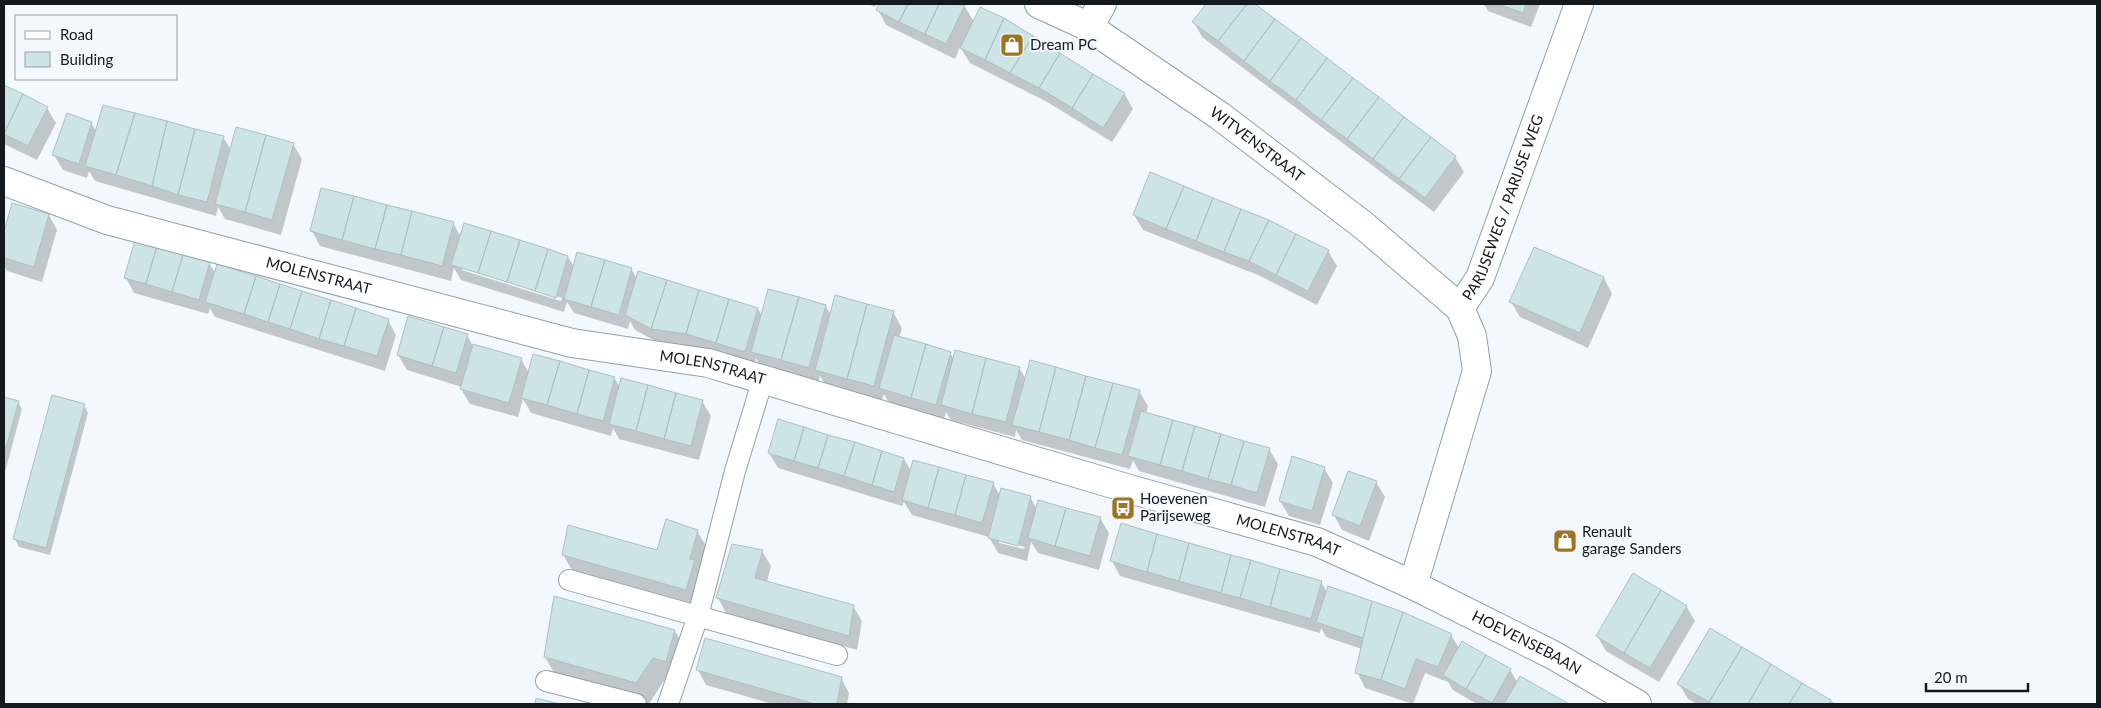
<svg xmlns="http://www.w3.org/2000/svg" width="2101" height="708" font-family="Lato,sans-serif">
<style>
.shadow{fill:#0003;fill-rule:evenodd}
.building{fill:#cde4e7;stroke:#aac0c3}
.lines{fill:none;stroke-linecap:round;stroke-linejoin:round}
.lane-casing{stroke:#90a0ab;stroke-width:22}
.street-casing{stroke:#90a0ab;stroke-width:30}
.secondary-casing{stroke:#90a0ab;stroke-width:30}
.lane{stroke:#fff;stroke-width:20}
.street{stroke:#fff;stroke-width:28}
.secondary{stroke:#fff;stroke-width:28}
.labels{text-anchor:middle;stroke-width:4;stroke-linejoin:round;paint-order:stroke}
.poi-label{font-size:15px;fill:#14191e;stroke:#f2f8fd;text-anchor:start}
.street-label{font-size:15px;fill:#14191e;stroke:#f2f8fd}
</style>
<rect width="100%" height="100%" fill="#f2f8fd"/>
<path class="shadow" d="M868 4H877L875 7Z
M881 4H961L964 5 974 22 1124 93 1133 109 1112 142 1049 103 970 63 960 47 955 59 886 25 878 10Z
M1207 4H1253L1455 157 1464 172 1434 212 1202 37 1194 22Z
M1484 4H1540L1531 27 1488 11Z
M4 86 47 108 56 123 37 160 4 144Z
M91 123 97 132 223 137 231 150 293 144 302 159 281 235 225 219 218 207 216 216 95 181 89 171 87 178 63 170 54 155Z
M13 204 49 215 57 230 42 282 7 271 4 266V236Z
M1134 215 1328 251 1337 266 1317 305 1258 275 1143 230Z
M453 223 461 237 568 257 574 267 578 254 632 270 637 279 758 309 762 316 826 306 831 315 893 312 902 328 899 338 950 353 954 359 1019 368 1026 379 1139 391 1148 406 1146 413 1269 449 1278 464 1265 507 1139 471 1133 460 1130 469 1022 440 1016 430 1015 437 951 420 946 412 944 419 889 403 884 394 882 400 825 384 820 376 818 383 761 367 756 358 754 366 661 344 635 330 630 321 628 329 574 313 567 302 564 312 461 280 454 268 451 281 320 246 312 231ZM462 267 562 298 561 301 462 270Z
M1534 248 1604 278 1612 294 1588 348 1520 317 1511 302Z
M209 263 215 273 388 320 396 335 385 371 215 317 210 308 208 314 134 293 126 278Z
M467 335 473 346 521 359 529 373 614 378 620 387 702 401 711 416 699 460 619 439 613 428 611 436 531 413 523 399 518 417 470 404 461 389 462 387 407 370 398 355Z
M4 398 18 402 22 409 4 476Z
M84 405 88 413 50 555 19 547 15 539Z
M769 453 904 459 911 471 993 483 1000 496 1030 497 1037 509 1100 518 1109 533 1099 570 1038 553 1031 542 1027 561 998 553 989 537 912 515 904 502 902 506 778 468ZM999 540 1025 547 1024 549 999 543Z
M1324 468 1333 483 1320 525 1289 516 1280 501Z
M1376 482 1385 497 1369 541 1342 530 1334 515Z
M697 531 706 546 699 571 703 576 695 604 572 570 563 555 658 551Z
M762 551 771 566 767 582 853 606 862 621 857 650 726 613 718 598Z
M1112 561 1321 582 1327 592 1329 588 1403 613 1451 635 1459 648 1463 642 1510 670 1518 683 1520 677 1567 704H1477L1453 690 1448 682 1425 673 1413 704 1365 688 1357 672 1362 649 1326 637 1321 628 1320 633 1120 576Z
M1686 606 1695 621 1659 682 1606 651 1597 636Z
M1711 630 1836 704H1697L1688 699 1679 684Z
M675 631 687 652 678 683 665 679 649 704 557 678 545 657Z
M698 670 841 678 849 693 847 704H773L706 685Z"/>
<path class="building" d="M879 4H908L899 22 876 10Z
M908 4H939L925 34 899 22Z
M939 4 965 5 946 44 925 34Z
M1206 4H1247L1218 41 1192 22Z
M1247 4H1255L1275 19 1244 61 1218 41Z
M1498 4H1526L1523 13Z
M980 7 1004 18 985 60 960 48Z
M1004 18 1033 36 1010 73 985 60Z
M1275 19 1301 38 1270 81 1244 61Z
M1033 36 1060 53 1039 88 1010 73Z
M1301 38 1327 58 1296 100 1270 81Z
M1060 53 1093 74 1072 108 1039 88Z
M1327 58 1353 78 1321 120 1296 100Z
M1093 74 1125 93 1103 128 1072 108Z
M1353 78 1379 97 1347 139 1321 120Z
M4 85 23 94 4 134Z
M23 94 48 107 28 146 4 134Z
M1379 97 1404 117 1373 159 1347 139Z
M103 105 135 113 116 175 85 166Z
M67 113 92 122 79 164 52 155Z
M135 113 167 121 152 186 116 175Z
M1404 117 1431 137 1399 179 1373 159Z
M167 121 195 129 178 195 152 186Z
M236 127 266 135 245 212 215 204Z
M195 129 224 136 207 202 178 195Z
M266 135 294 143 272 220 245 212Z
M1431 137 1456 156 1425 198 1399 179Z
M1150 172 1184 186 1166 229 1133 215Z
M1184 186 1213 198 1196 241 1166 229Z
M321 188 354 196 342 240 310 231Z
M354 196 387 205 375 249 342 240Z
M1213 198 1241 209 1224 252 1196 241Z
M12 203 49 214 34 267 4 258V232Z
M387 205 412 211 401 255 375 249Z
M1241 209 1269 220 1249 261 1224 252Z
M412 211 454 222 442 266 401 255Z
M1269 220 1296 234 1276 275 1249 261Z
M464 223 491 231 478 273 451 265Z
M491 231 520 240 507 282 478 273Z
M1296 234 1329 250 1308 291 1276 275Z
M135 240 157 246 146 284 124 278Z
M520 240 548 249 535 291 507 282Z
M157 246 183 254 172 292 146 284Z
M1534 247 1604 277 1580 333 1509 302Z
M548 249 568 256 556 298 535 291Z
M577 252 605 260 591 307 564 299Z
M183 254 210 262 199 300 172 292Z
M605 260 632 268 619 315 591 307Z
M217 264 256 276 244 314 205 302Z
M638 271 667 280 651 329 625 315Z
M256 276 280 284 268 322 244 314Z
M667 280 699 290 686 334 651 329Z
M280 284 302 291 290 329 268 322Z
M768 289 799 297 781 360 751 352Z
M699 290 729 299 716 343 686 334Z
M302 291 331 300 319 339 290 329Z
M835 295 867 304 847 379 815 370Z
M799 297 826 305 809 368 781 360Z
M729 299 758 308 745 352 716 343Z
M331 300 356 308 344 346 319 339Z
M867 304 894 311 874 386 847 379Z
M356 308 389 319 377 356 344 346Z
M408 316 444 327 432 366 397 355Z
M444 327 468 334 456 373 432 366Z
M894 335 926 344 911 398 879 388Z
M473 344 522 358 509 403 460 389Z
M926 344 951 352 936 405 911 398Z
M955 350 986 358 972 414 941 405Z
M533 354 560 361 547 405 521 398Z
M986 358 1020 367 1006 422 972 414Z
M1030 360 1056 367 1039 432 1012 425Z
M560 361 589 370 577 414 547 405Z
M1056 367 1086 376 1069 440 1039 432Z
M589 370 615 377 603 421 577 414Z
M1086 376 1113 383 1095 448 1069 440Z
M621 378 648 385 636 431 609 424Z
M1113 383 1140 390 1122 455 1095 448Z
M648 385 676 393 664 439 636 431Z
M676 393 703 400 691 446 664 439Z
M52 395 85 404 46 548 13 539Z
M4 397 19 401 4 455Z
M1141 411 1173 420 1160 465 1128 456Z
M778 419 804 427 794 461 768 453Z
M1173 420 1195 426 1182 471 1160 465Z
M1195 426 1221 434 1208 479 1182 471Z
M804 427 828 435 818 468 794 461Z
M1221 434 1244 441 1231 485 1208 479Z
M828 435 855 442 844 476 818 468Z
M1244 441 1270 448 1257 493 1231 485Z
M855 442 882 451 872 485 844 476Z
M882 451 904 458 894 492 872 485Z
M1292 456 1325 467 1312 511 1279 501Z
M913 460 939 467 928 508 902 500Z
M939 467 966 475 955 515 928 508Z
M1348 471 1377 481 1360 526 1332 515Z
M966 475 994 482 982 523 955 515Z
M1001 488 1031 496 1018 546 988 538Z
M1038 500 1066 508 1055 546 1028 538Z
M1066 508 1101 517 1090 556 1055 546Z
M666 519 698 530 690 559 695 560 686 590 562 555 568 525 657 550Z
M1121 523 1157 534 1147 572 1110 561Z
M1157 534 1189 543 1179 581 1147 572Z
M1189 543 1231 555 1221 593 1179 581Z
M732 544 763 550 755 578 854 605 849 636 716 598Z
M1231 555 1251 560 1240 598 1221 593Z
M1251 560 1280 569 1270 607 1240 598Z
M1280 569 1322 581 1311 619 1270 607Z
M1633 573 1661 590 1624 653 1596 636Z
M1328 586 1372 601 1363 638 1316 622Z
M1661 590 1687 606 1650 668 1624 653Z
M554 596 675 630 666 662 653 658 636 683 544 657Z
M1372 601 1403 612 1381 680 1355 673Z
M1403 612 1452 634 1438 667 1416 659 1405 689 1381 680Z
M1710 628 1742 647 1709 702 1677 684Z
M705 638 842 677 837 704H815L696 670Z
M1462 641 1486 655 1466 689 1443 675Z
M1742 647 1771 664 1748 704H1713L1709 702Z
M1486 655 1511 669 1492 703 1466 689Z
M1771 664 1802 683 1789 704H1748Z
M1520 676 1569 704H1504Z
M1802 683 1831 700 1829 704H1789Z
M536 698 560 704H535Z"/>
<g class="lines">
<g class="lane-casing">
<path id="lane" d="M569 580 837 655
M546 681 636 704
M668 704 698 616 735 471 763 379"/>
</g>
<g class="street-casing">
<g id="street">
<path id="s1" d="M1039 4 1089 27 1220 116 1363 225 1460 308 1472 336 1477 371 1413 585"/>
<path d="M1089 27 1102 4"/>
<path id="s2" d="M1460 308 1480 278 1579 4"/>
</g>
</g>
<g class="secondary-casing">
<g id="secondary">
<path id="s3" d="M4 181 107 220 572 343 708 363 1126 488 1317 542 1413 585 1553 655 1637 704"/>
</g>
</g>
<use href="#lane" class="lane"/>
<use href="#street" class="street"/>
<use href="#secondary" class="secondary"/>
</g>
<defs>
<g id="shop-square" transform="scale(1.25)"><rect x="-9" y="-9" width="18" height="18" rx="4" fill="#9e7323" stroke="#f2f8fd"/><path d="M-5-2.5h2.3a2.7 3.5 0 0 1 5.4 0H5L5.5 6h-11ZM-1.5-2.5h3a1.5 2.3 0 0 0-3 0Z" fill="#fff"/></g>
<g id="bus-square" transform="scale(1.25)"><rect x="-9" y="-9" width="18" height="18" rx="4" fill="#9e7323" stroke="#f2f8fd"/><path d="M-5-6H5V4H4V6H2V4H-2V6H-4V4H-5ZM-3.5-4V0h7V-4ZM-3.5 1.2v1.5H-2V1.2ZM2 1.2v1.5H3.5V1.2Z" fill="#fff"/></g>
</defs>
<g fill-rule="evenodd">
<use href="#shop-square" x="1012" y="45"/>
<use href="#bus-square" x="1123" y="508"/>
<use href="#shop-square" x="1565" y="541"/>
</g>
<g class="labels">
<g class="poi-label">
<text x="1030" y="50">Dream PC</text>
<text x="1140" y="504">Hoevenen<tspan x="1140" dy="17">Parijseweg</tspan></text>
<text x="1582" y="537">Renault<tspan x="1582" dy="17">garage Sanders</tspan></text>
</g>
<g class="street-label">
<text dy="5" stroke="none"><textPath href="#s1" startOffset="260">WITVENSTRAAT</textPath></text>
<text dy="5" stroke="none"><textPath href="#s2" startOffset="110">PARIJSEWEG / PARIJSE WEG</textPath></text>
<text dy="5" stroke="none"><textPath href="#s3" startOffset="329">MOLENSTRAAT</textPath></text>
<text dy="5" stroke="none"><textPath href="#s3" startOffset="734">MOLENSTRAAT</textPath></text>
<text dy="5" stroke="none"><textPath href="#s3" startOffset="1334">MOLENSTRAAT</textPath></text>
<text dy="5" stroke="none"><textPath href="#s3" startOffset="1596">HOEVENSEBAAN</textPath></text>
</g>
</g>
<rect width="2101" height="708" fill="none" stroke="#14191e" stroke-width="10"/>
<rect x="15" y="15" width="162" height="65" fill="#f2f8fd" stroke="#999fa4"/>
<rect x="25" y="31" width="25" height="8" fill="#ffffff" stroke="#999fa4"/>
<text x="60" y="40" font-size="15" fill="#14191e">Road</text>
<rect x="25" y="52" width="25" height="15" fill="#cde4e7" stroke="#999fa4"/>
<text x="60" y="65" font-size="15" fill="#14191e">Building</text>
<path d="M1926 683v8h102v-8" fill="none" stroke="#14191e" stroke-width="2.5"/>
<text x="1934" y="683" font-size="15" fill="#14191e" stroke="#f2f8fd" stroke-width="4" paint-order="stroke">20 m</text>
</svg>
